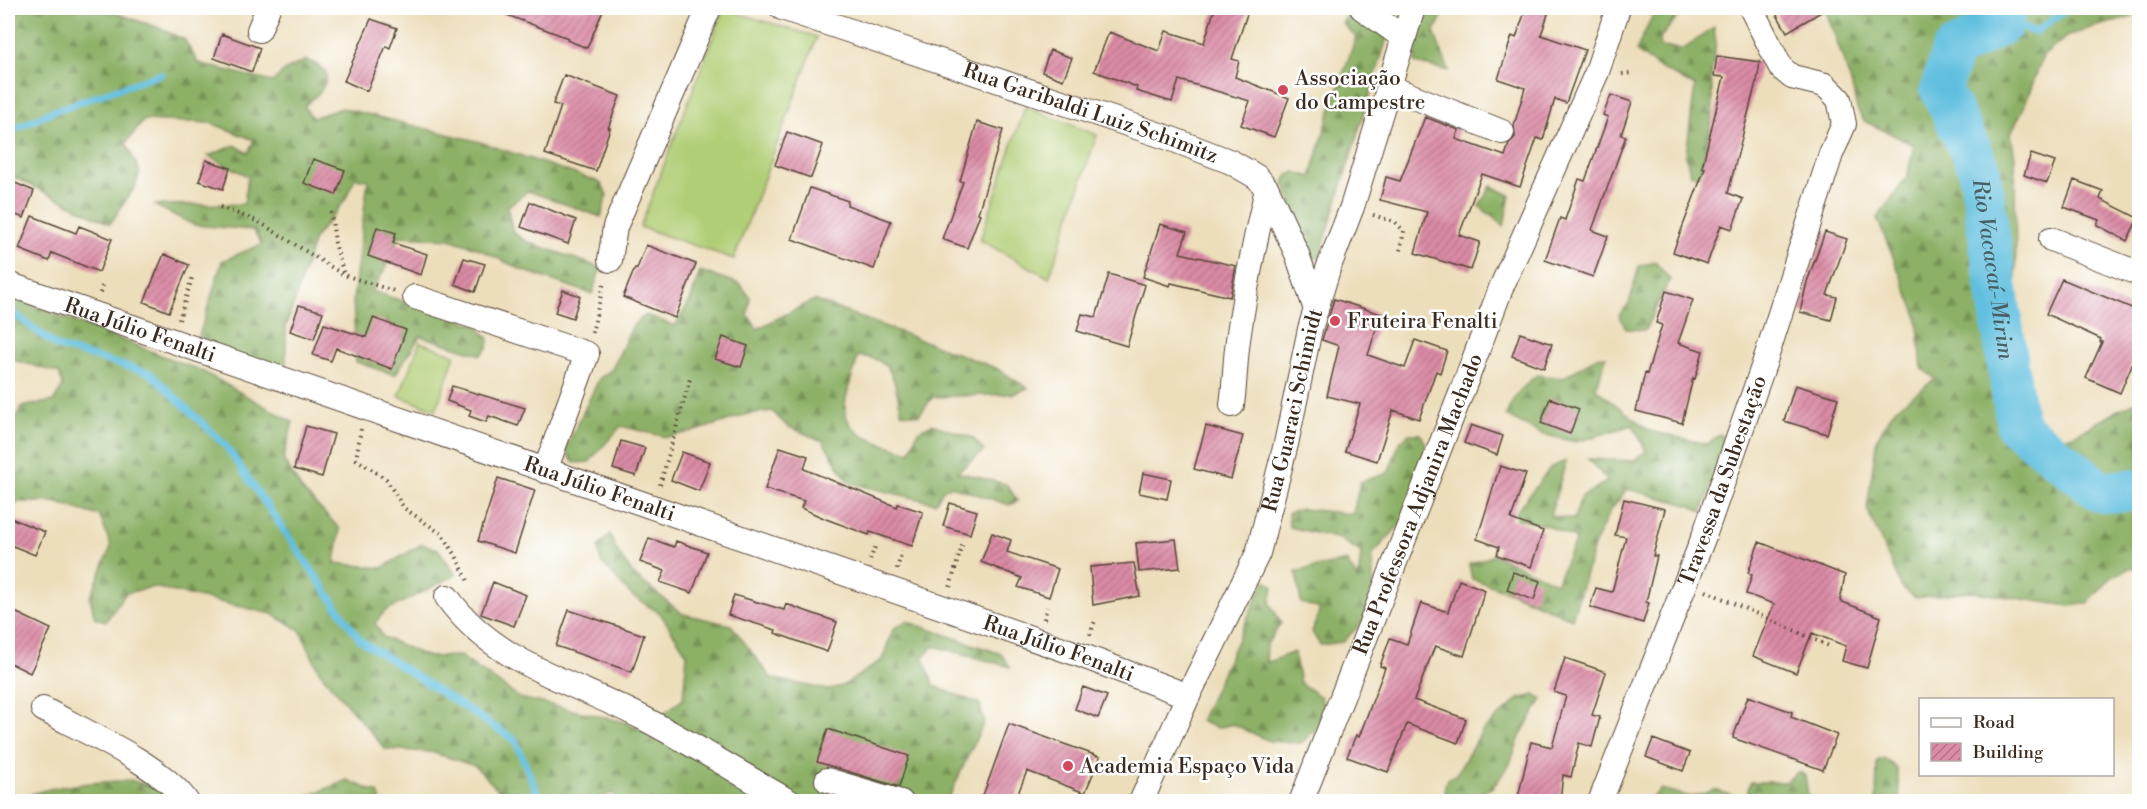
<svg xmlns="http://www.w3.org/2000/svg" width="2147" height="809" font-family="'Libre Bodoni',serif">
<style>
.grass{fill:#b0ce75;stroke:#767c4a;stroke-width:1.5}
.forest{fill:url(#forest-firs);stroke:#646e42;stroke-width:1.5}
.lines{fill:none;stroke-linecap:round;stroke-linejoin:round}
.stream{stroke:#61bfdf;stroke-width:7}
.river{stroke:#61bfdf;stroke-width:42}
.building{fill:url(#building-hatch)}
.minor-casing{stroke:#564536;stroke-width:26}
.path{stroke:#564536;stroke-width:4;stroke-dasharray:1.5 4.5;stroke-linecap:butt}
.minor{stroke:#fff;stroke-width:24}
.poi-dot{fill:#d1495b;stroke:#fff;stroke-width:2}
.labels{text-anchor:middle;stroke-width:5;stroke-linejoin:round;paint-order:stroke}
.poi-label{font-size:21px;fill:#3b2a1e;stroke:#fff;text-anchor:start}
.street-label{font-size:21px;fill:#3b2a1e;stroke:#fff}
.water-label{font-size:22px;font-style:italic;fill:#485e62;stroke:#fff}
</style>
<defs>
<pattern id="forest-firs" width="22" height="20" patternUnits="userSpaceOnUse" patternTransform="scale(1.5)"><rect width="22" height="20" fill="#8cb166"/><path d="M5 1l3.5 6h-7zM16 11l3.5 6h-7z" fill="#749053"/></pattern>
<pattern id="building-hatch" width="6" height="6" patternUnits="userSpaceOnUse" patternTransform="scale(1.5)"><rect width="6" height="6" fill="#db8ba6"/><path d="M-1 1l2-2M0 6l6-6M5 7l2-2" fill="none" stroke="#b37287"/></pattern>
</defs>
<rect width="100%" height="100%" fill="#fff"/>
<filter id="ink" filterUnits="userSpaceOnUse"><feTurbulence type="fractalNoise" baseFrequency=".0167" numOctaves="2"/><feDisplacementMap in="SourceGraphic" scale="12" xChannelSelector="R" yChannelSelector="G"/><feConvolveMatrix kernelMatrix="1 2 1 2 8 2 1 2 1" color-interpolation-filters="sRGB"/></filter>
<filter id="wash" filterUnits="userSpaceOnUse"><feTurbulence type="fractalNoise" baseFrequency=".008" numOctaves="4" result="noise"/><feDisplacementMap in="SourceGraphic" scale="24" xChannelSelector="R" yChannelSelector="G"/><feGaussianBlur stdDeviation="1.35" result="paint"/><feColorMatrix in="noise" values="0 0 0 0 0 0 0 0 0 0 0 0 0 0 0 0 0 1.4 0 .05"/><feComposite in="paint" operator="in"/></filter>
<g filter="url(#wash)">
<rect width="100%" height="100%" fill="#eddebb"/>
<path class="grass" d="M724 9 817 37 734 259 640 227Z
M1025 107 1097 135 1049 278 980 240Z
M420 342 455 355 436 410 399 396Z"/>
<path class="forest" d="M8 8H100L157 27 185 40 198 63 272 82 286 70 306 60 317 65 326 72C327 89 316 96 304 106L312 118 342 108 480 142 600 182 607 194 601 217 528 191 507 207 513 232 526 241 601 268 592 294 522 270 477 248 449 239 399 236 389 262 372 291 476 325 489 339 488 347 481 355 420 336 395 375 356 362 353 299 368 180 355 178 345 200 314 239 286 328V370L197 343 222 261 262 244 253 230 194 225 154 205 244 204 248 176 208 156 235 145 248 153 254 140 211 123 144 120 126 143 140 172 135 187 110 224 8 174Z
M1430 8H1444V13L1434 32 1449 71 1415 63 1417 43Z
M1656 8H1685L1660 38 1661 47 1684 49 1714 27 1716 43 1711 75 1713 112 1700 175 1697 176 1690 174 1686 156 1695 86 1658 67 1636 51Z
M1825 8H2139L2133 17 2093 27 2066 37 2043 56 2024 107 2011 133 2015 157 2016 289 1998 433 2022 453 2078 433 2120 409 2139 401V568L2128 569 2111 578 2088 603 2070 606 1968 591 1916 598 1902 588 1867 509 1877 438 1895 409 1935 379 1922 368 1917 316 1877 218 1907 177 1914 145 1864 121 1857 109 1851 82Z
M1357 14 1387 38 1321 253 1317 259 1310 257 1306 250 1284 182 1288 175 1295 172 1311 177 1328 118 1356 37 1342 23C1346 16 1350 15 1357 14Z
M1491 186 1510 195 1504 226 1479 206Z
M1655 262 1670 279 1645 330 1626 329 1619 315 1629 304 1639 266Z
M700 271 740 284 750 297 748 315 757 329 814 300 996 368 1028 388 1013 394 933 397 919 415 902 413C893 381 896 358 858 356 855 369 845 394 845 407 845 439 887 444 910 452L918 431 932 424 973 438 984 451 957 472 1006 484 1018 501 1010 505 951 486 943 490 935 503 854 484 847 480 823 441 787 426 772 411 748 414 696 431 666 437 621 426 589 462 574 463 565 450 599 379 612 369 633 325 646 315 675 326 690 301Z
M8 296 202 371 293 422 283 459 301 489 340 529 335 563 382 568 422 544 438 549 456 575 385 611 375 623 383 637 428 657 460 656 520 698 621 721 642 729 683 699 687 654 660 613 632 596 601 562 598 547 610 534 615 548 633 574 683 614 731 625 771 678 828 690 844 685 882 660 893 629 906 621 1001 654 1010 667 934 646 923 656 934 686 980 704 984 722 947 801 619 802 613 793 590 801H505L502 794 475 766 431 752 385 749 319 671 300 630 272 614 153 587 126 593 106 621 95 618 90 598 111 547 100 516 54 502H18L8 513V435L21 407 54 401 63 386 59 373 14 360 8 354Z
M1599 356 1606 357 1596 389 1650 431 1707 444 1720 434 1728 441 1702 512 1692 506 1627 489 1610 511 1596 540 1572 619 1510 592 1472 579 1469 564 1495 555 1556 583 1576 539 1546 525 1516 519V512L1551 467 1566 461 1550 516 1574 519 1581 497 1608 481 1588 459 1634 461 1646 451 1633 425 1576 442 1541 434 1506 416C1512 396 1522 388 1537 375L1563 378Z
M1409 434H1421L1427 447 1404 520 1372 555 1374 595 1365 619 1343 642 1320 645 1312 632 1320 609 1301 603 1296 571 1347 561 1358 580 1361 552 1340 539 1289 527 1288 513 1302 509 1353 514 1360 482 1388 473 1400 442Z
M1265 580 1273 586 1270 603 1281 623 1267 644 1266 663 1294 652 1300 683 1321 697C1326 719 1318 729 1301 743L1269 741 1233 724 1217 728 1200 721Z
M1535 695 1542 699 1521 734 1509 766 1493 787 1465 801H1453C1445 794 1442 790 1447 779L1456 775 1482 731 1519 699Z
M1884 758 1897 769 1900 801H1876L1877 761Z
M1800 772 1805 776 1809 801H1649L1661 789 1692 797 1715 790 1746 799 1750 782H1786L1796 773Z
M130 780 177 794 181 802H18C39 784 101 783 130 780Z
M347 780 378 793 381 801H296Z"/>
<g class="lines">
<path class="stream" d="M2003 23 2036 32 2068 8
M8 132 51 112 161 74
M8 309 58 347 150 373 225 445 360 640 515 740 541 802"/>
<path class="river" id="s1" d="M2006 8 2003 23 1952 51 1941 90 1979 167 2017 426 2102 492 2140 490"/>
</g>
<g id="blocks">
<path class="building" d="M492 8H604L587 48 567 40 568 38 491 9Z
M1215 8H1236L1248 11 1232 59 1239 61 1235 77 1289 98 1274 137 1241 125 1250 101 1179 80 1172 102 1136 91 1137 87 1094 71 1109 32 1159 51 1166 31 1204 43Z
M1526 8H1550L1541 35 1585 50 1566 103 1555 99 1543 140 1537 138 1520 187 1482 174 1459 235 1480 242 1471 270 1415 253 1427 212 1380 200 1386 177 1400 181 1425 117 1459 130 1456 139 1505 156 1509 144 1515 137 1514 125 1525 88 1498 79 1512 36 1516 38Z
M1773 8H1828L1787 32Z
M371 19 397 28 390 48 386 46 367 91 344 81Z
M222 34 260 48 252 72 214 58Z
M1050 50 1072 58 1063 80 1042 72Z
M1717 56 1760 62 1757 82H1756L1728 193 1743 199 1732 229 1721 225 1707 264 1673 252 1705 168 1702 167 1724 77 1714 76Z
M564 75 620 96 608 128H610L596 171 545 154 561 106 553 104Z
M1611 95 1632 102 1621 135 1626 136 1592 230 1608 236 1593 277 1545 260 1560 218 1565 220 1579 179 1585 181 1608 117 1603 115Z
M977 122 1003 130 978 213 980 214 967 248 942 239 963 182 960 181Z
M787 132 823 145 811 178 775 165Z
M2031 154 2055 162 2047 183 2024 175Z
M313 159 345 170 336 195 304 183Z
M206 160 230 168 223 189 199 181Z
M8 180 34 191 24 218 8 212Z
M2074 180 2103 191 2100 199 2138 218 2127 241 2097 225 2099 220 2064 207Z
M810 188 848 201 847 205 891 221 874 269 792 239Z
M530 202 576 220 568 244 521 227Z
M32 216 76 233 79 226 112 239 99 272 52 253 49 261 19 249Z
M1160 224 1187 232 1180 253 1236 266 1230 297 1171 283 1170 286 1143 277Z
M377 227 396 233 393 243 427 254 421 275 368 256Z
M1825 232 1847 239 1827 295 1837 297 1831 320 1800 312 1807 282Z
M646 245 696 264 675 318 623 297 635 268 637 269Z
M164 254 189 265 169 312 144 302Z
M464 258 485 264 475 292 455 284Z
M1109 274 1145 285 1127 346 1077 331 1082 314 1096 317Z
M2062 279 2139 311V348L2120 393 2086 378 2102 342H2100L2101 339 2046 314Z
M563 290 580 296 573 318 555 312Z
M1666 291 1693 300 1678 343 1703 351 1695 379 1693 378 1682 423 1636 411 1645 373 1647 374 1662 325 1656 323Z
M1334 299 1381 314 1368 355 1405 368 1415 340 1447 351 1440 373 1436 371 1419 419 1393 410 1377 461 1345 451 1360 404 1327 396 1339 346 1322 340Z
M299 305 323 312 314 339 290 331Z
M373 318 406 330 392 369 336 348 331 361 313 355 324 324 366 337Z
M1520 333 1552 344 1544 368 1512 356Z
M723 337 748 346 741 367 715 359Z
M1795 385 1838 398 1827 434 1784 421Z
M452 386 525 408 518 426 489 416 486 422 469 416 471 410 447 401Z
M1550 398 1579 409 1570 434 1541 423Z
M1471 425 1503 436 1497 455 1464 443Z
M306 426 334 434 322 477 294 469Z
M1206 426 1243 436 1231 479 1194 469Z
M621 441 645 448 636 476 613 469Z
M780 447 808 456 804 469 897 507 898 504 923 512 912 546 870 532 869 535 826 519 801 508 804 501 765 489Z
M682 452 710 462 699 491 671 480Z
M1500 466 1526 474 1511 519 1543 531 1531 567 1497 555 1499 547 1477 539Z
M1143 473 1171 479 1167 499 1139 493Z
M498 478 535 490 515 553 478 541Z
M1624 499 1665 509 1653 556H1657L1646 602 1649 603 1643 623 1590 607 1596 588 1612 592 1626 537 1615 535Z
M950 503 977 511 970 534 943 526Z
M8 517 45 532 35 555 8 544Z
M992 533 1011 540 1007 552 1058 569 1049 597 1018 587 1022 578 981 562Z
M649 538 674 547 676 541 707 552 692 593 660 582 665 571 640 562Z
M1176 539 1180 568 1139 572 1136 543Z
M1759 542 1845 575 1840 601 1881 617 1867 668 1842 661 1846 646 1812 633 1796 673 1753 656 1774 604 1746 594 1752 575 1748 573Z
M1134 563 1140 596 1093 605 1090 567Z
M1513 572 1540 581 1534 600 1507 590Z
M1459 580 1485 590 1464 656 1435 646 1414 700 1466 719 1458 743 1407 724 1388 772 1347 757 1356 735 1359 737 1385 668 1380 666 1390 638 1407 644 1421 603 1448 612Z
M493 582 526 595 514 626 481 614Z
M734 595 784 610 786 604 837 622 827 652 775 633 776 630 728 615Z
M569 610 644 635 632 672 556 646Z
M15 612 51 629 30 673 8 662V627Z
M1565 658 1606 672 1592 715 1600 717 1592 747 1579 743 1571 777 1563 775 1560 801H1517L1531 742 1552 747 1566 696 1554 692Z
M1083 687 1107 696 1098 718 1075 709Z
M1748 696 1792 712 1791 717 1837 735 1823 770 1733 738Z
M1009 724 1100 757 1085 793 1027 771 1015 801H981Z
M828 729 909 756 899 787 817 762Z
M1653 739 1690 753 1683 771 1646 757Z"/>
</g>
</g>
<g filter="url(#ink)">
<use href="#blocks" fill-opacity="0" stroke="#564536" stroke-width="1.5"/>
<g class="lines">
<g class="minor-casing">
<g id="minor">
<path id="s2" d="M782 8 1169 138 1231 162 1257 177 1267 189 1297 254 1316 310"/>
<path d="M1362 8 1404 38"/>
<path d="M259 30 268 8"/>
<path d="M1389 87 1502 132"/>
<path d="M2051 239 2140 274"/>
<path d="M610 260 615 227 709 8"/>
<path id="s3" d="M8 284 1083 656 1188 696"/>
<path d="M415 297 587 354 545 471"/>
<path d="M1232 405C1235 383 1235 361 1238 340 1245 289 1255 239 1267 189"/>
<path d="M447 597C494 664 575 682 643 718 693 744 741 774 790 802"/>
<path d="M43 709C83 731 162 765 187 802"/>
<path d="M827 780 901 802"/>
<path id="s4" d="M1141 802 1188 696 1258 553 1286 444 1310 329 1328 269 1352 207 1413 8"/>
<path id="s5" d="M1301 802 1467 378 1501 288 1597 72 1618 8"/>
<path id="s6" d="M1600 802 1704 536 1764 364 1831 154 1844 124 1839 99 1825 85 1792 77 1781 68 1751 8"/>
</g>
</g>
<path class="path" d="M1622 74 1633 73
M220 207 259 222 344 275 394 291
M331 212 335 243 344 275
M1373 215 1395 222 1404 231 1400 251
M100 293 103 284
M179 320 192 278
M592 333 604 282
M361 429 356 459 386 479 404 508 443 535 455 554 469 583
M660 485 690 379
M870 560 875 547
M897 569 902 551
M950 587 963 542
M1706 591 1829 646
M1044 619 1047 607
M1090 635 1096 618"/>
<use href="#minor" class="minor"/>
</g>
</g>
<g class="poi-dot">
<circle cx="1283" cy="90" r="6"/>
<circle cx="1335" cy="321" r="6"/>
<circle cx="1068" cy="766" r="6"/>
</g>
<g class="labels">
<g class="poi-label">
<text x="1295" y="85">Associação<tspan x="1295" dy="24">do Campestre</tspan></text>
<text x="1347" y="328">Fruteira Fenalti</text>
<text x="1080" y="773">Academia Espaço Vida</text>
</g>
<g class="street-label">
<text dy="7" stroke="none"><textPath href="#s2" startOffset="326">Rua Garibaldi Luiz Schimitz</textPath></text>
<text dy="7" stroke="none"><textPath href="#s3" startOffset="140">Rua Júlio Fenalti</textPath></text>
<text dy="7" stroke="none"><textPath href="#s4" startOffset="422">Rua Guaraci Schimidt</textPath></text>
<text dy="7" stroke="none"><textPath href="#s6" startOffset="344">Travessa da Subestação</textPath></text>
<text dy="7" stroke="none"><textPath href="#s3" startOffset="626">Rua Júlio Fenalti</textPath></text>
<text dy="7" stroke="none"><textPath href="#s5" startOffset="320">Rua Professora Adjanira Machado</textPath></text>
<text dy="7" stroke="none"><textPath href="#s3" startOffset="1112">Rua Júlio Fenalti</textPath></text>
</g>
<g class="water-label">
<text dy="8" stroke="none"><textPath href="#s1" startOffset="303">Rio Vacacaí-Mirim</textPath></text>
</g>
</g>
<rect width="2147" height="809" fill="none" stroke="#fff" stroke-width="30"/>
<rect x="1919" y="698" width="195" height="78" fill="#ffffff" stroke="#b1aaa5" stroke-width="1.5"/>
<rect x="1931" y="718" width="30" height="9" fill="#ffffff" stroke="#b1aaa5" stroke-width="1.5"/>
<text x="1973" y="728" font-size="18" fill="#3b2a1e">Road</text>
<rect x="1931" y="743" width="30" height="18" fill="url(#building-hatch)" stroke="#b1aaa5" stroke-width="1.5"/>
<text x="1973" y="758" font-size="18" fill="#3b2a1e">Building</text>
</svg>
